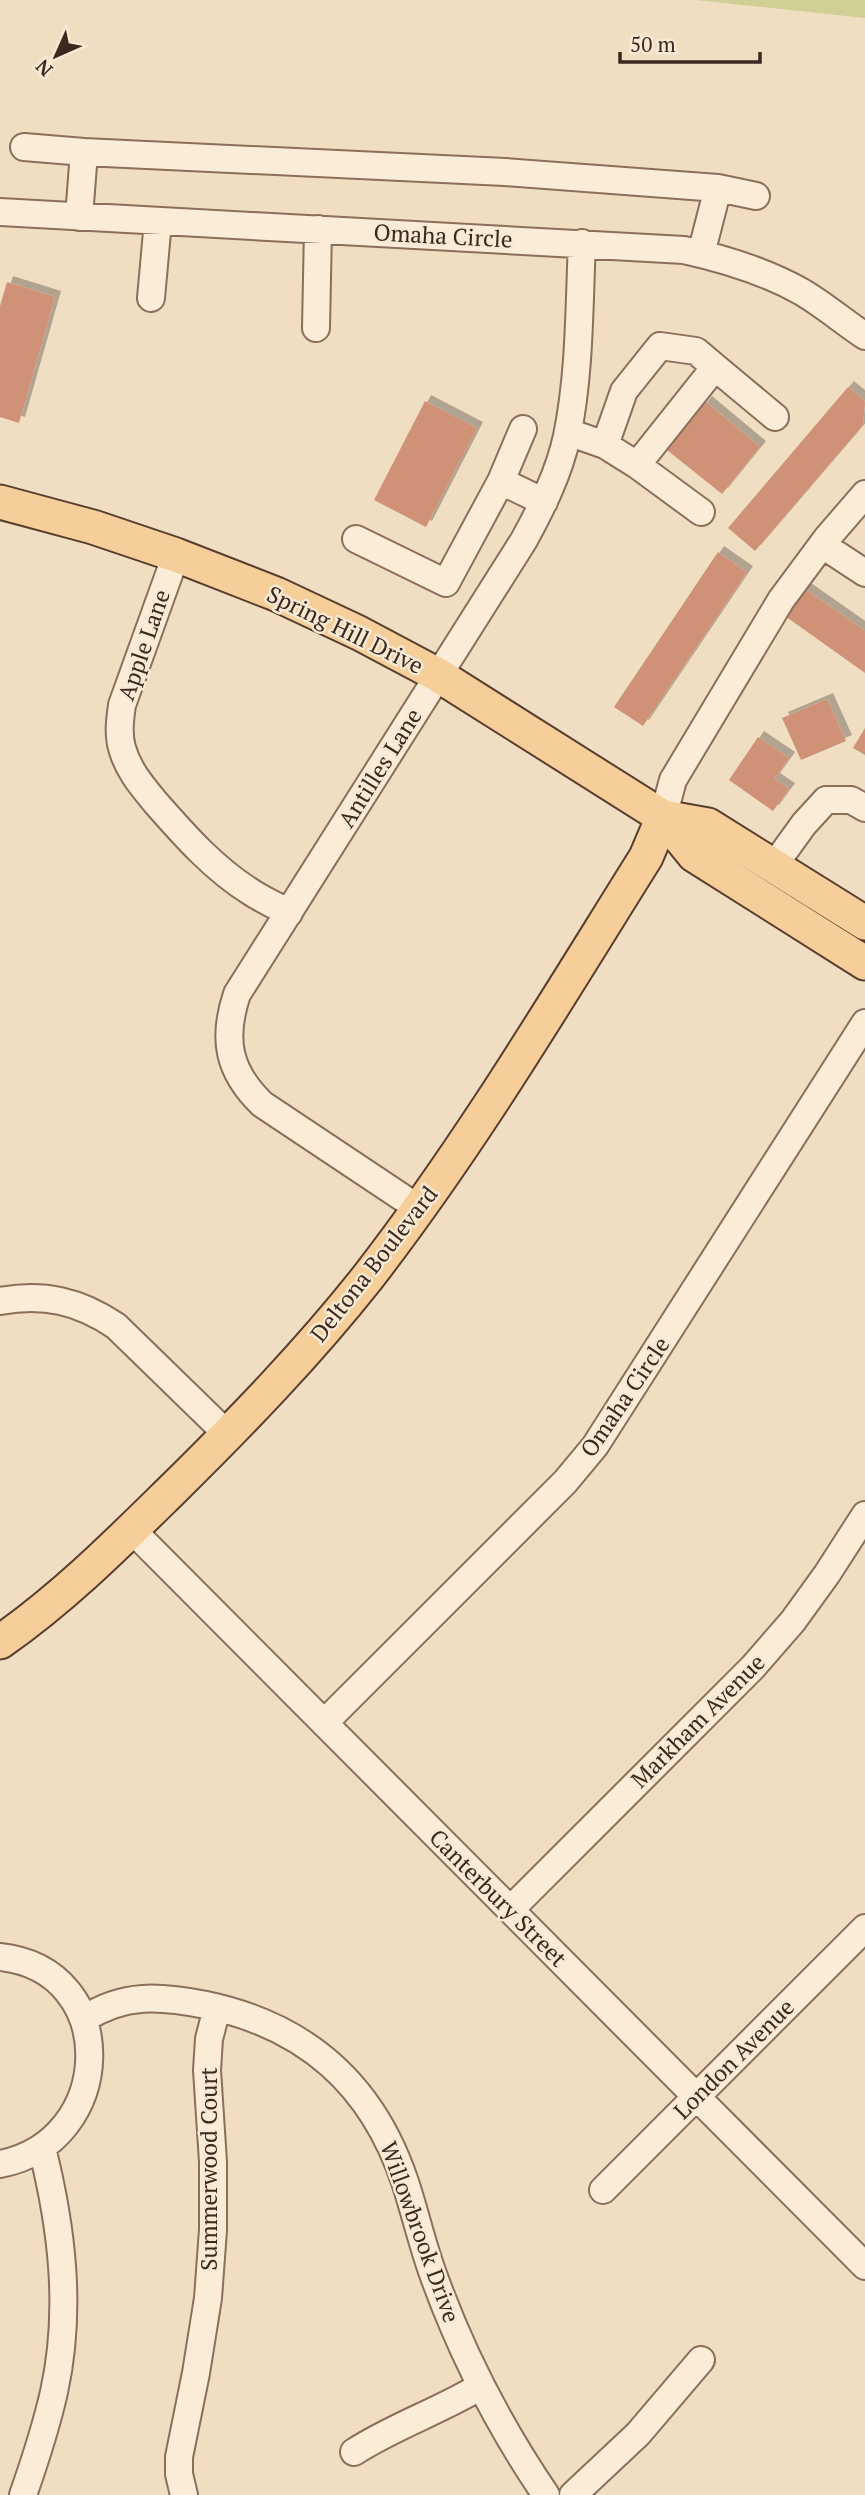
<svg xmlns="http://www.w3.org/2000/svg" width="865" height="2495" font-family="'PT Serif',serif">
<style>
.green{fill:#cfcf96}
.building{fill:#d09277;filter:url(#shadow)}
.lines{fill:none;stroke-linecap:round;stroke-linejoin:round}
.minor-casing{stroke:#8c6e59;stroke-width:30}
.major-casing{stroke:#593d2d;stroke-width:37}
.minor{stroke:#faecd7;stroke-width:26}
.major{stroke:#f5ce99;stroke-width:33}
.labels{text-anchor:middle;stroke-width:5;stroke-linejoin:round;paint-order:stroke}
.street-label{font-size:23px;fill:#3b281e;stroke:#f7e9d3}
</style>
<defs>
<filter id="shadow"><feDropShadow dx="6" dy="-6" stdDeviation="0" flood-color="#0004"/></filter>
</defs>
<rect width="100%" height="100%" fill="#f0dec3"/>
<path class="green" d="M695 0H865V18Z"/>
<path class="building" d="M7 282 55 297 19 423 0 417V306Z
M848 387 865 401 863 425 755 551 728 528Z
M425 401 477 428 426 527 374 500Z
M706 402 760 447 722 494 667 450Z
M718 552 747 572 643 726 614 707Z
M805 589 865 631V673L785 616Z
M827 699 846 741 801 760 782 718Z
M865 728V755L853 748Z
M758 737 789 758 774 779 789 789 773 811 729 780Z"/>
<g class="lines">
<g class="minor-casing">
<path id="minor" d="M24 147 84 152
M718 188 756 196
M0 212 684 250C725 259 765 271 802 292 824 305 844 322 865 336
M79 217 84 152 505 172 718 188 701 254
M151 298 158 221
M316 328 318 229
M715 367 775 417
M523 429 501 481 544 502
M568 432 605 445 637 465 701 512
M605 445 624 391 660 346 696 351 715 367 637 465
M827 538 830 550 865 573
M356 539 446 583 501 481
M176 555 122 705C120 719 118 734 122 748 128 770 142 786 156 803 184 835 214 869 251 892 263 900 277 906 289 913
M663 817 673 780 781 600 827 538 865 494
M773 867 804 824 826 800H851L865 808
M418 1208 262 1104C228 1071 222 1039 237 994L524 540C542 507 559 473 567 436 580 373 579 307 582 243
M0 1301C44 1293 79 1301 116 1326L228 1435
M132 1530 865 2266
M324 1723 565 1482 595 1446 865 1023
M510 1910 753 1667 793 1621 827 1574 865 1515
M0 1957C122 1970 116 2142 0 2164
M84 2019C124 1993 160 1996 206 2005 306 2026 372 2084 405 2182 415 2212 422 2244 433 2274 461 2352 499 2426 546 2495
M603 2190 865 1928
M354 2452C394 2426 440 2411 481 2386
M23 2495C35 2461 46 2427 54 2392 72 2310 62 2228 42 2148
M184 2495 179 2474V2457L196 2373 208 2298 213 2230V2162L207 2070 209 2039 217 2008
M573 2495 638 2434 701 2360"/>
</g>
<g class="major-casing">
<path id="major" d="M0 502 93 527 176 555 276 594 359 633 438 675 663 817 694 855 865 963
M663 817 708 825 865 923
M0 1642C63 1598 116 1545 171 1491 240 1423 308 1353 368 1277 471 1144 557 999 646 857L663 817"/>
</g>
<use href="#minor" class="minor"/>
<use href="#major" class="major"/>
</g>
<g class="labels">
<g class="street-label">
<text transform="translate(443 236) rotate(3)" y="8">Omaha Circle</text>
<text transform="translate(345 630) rotate(26)" y="8">Spring Hill Drive</text>
<text transform="translate(144 645) rotate(-71)" y="8">Apple Lane</text>
<text transform="translate(380 768) rotate(-58)" y="8">Antilles Lane</text>
<text transform="translate(374 1264) rotate(-52)" y="8">Deltona Boulevard</text>
<text transform="translate(625 1397) rotate(-56)" y="8">Omaha Circle</text>
<text transform="translate(698 1721) rotate(-45)" y="8">Markham Avenue</text>
<text transform="translate(498 1898) rotate(45)" y="8">Canterbury Street</text>
<text transform="translate(734 2059) rotate(-45)" y="8">London Avenue</text>
<text transform="translate(209 2169) rotate(-90)" y="8">Summerwood Court</text>
<text transform="translate(420 2232) rotate(70)" y="8">Willowbrook Drive</text>
</g>
</g>
<g transform="translate(56 56) rotate(225)" stroke="#f7e9d3" stroke-width="5" paint-order="stroke">
<path d="M0-5L12 26L0 18L-12 26Z" fill="#3b281e"/>
<text y="-10" font-size="19" font-weight="bold" text-anchor="middle" fill="#3b281e">N</text>
</g>
<path d="M620 52v10h140v-10" fill="none" stroke="#3b281e" stroke-width="3.5"/>
<text x="630" y="52" font-size="21" fill="#3b281e" stroke="#f7e9d3" stroke-width="5" paint-order="stroke">50 m</text>
</svg>
